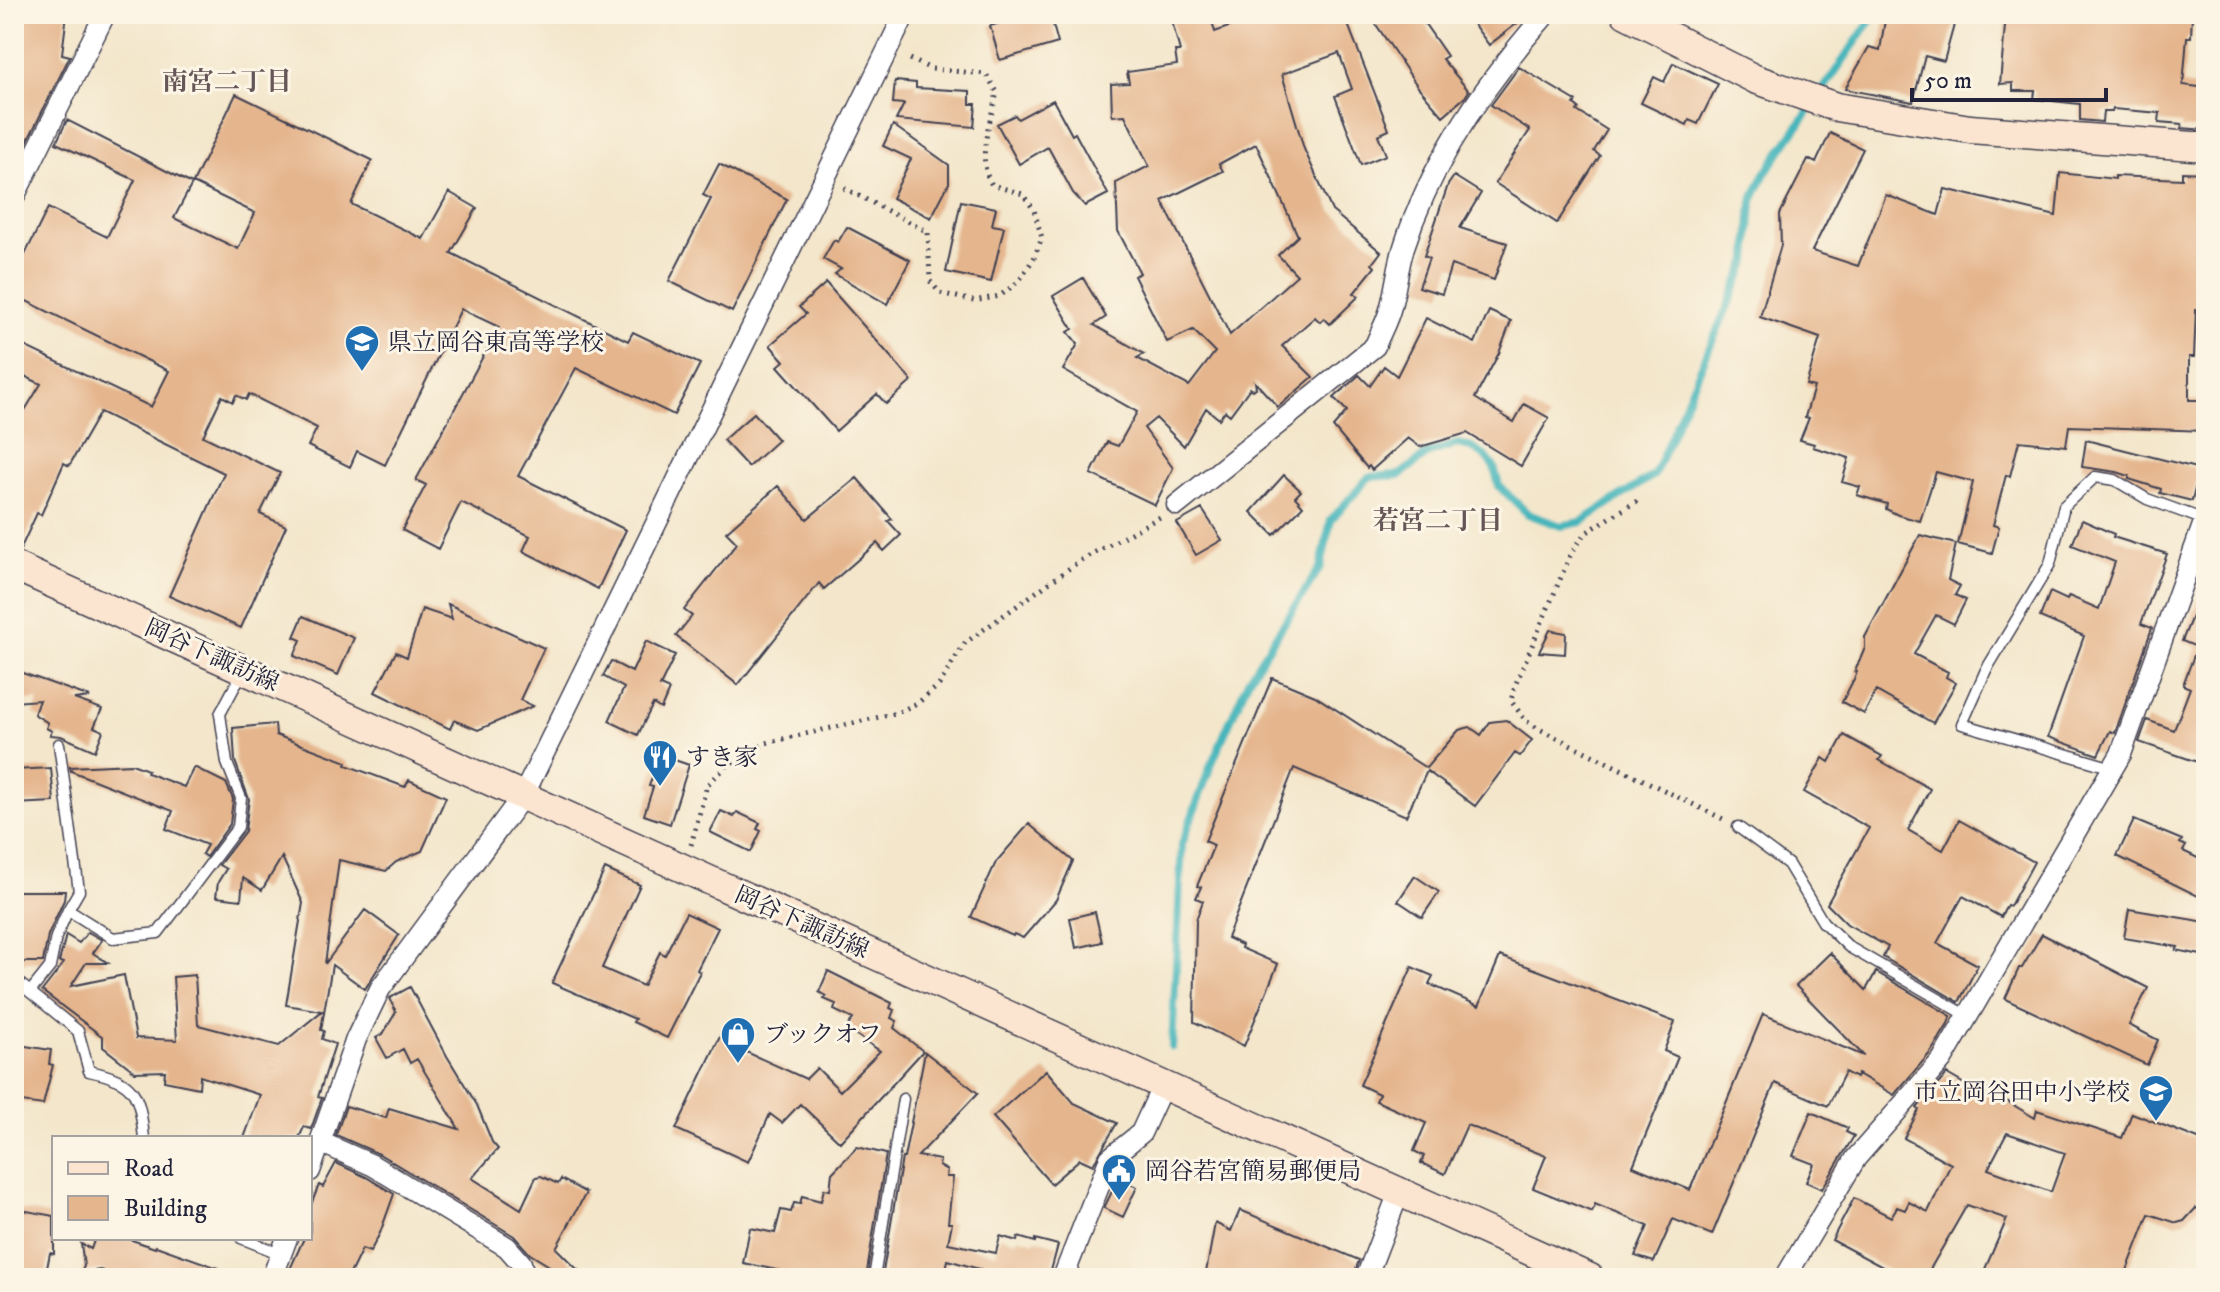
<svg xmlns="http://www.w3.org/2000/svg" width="2220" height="1292" font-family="'IM FELL DW Pica','Noto Serif JP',serif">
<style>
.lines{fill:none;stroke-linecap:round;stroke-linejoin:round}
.stream{stroke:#46b6bc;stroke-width:8}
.building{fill:#e5b68e;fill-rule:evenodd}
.lane-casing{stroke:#413f51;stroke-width:13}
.street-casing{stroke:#413f51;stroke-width:23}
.secondary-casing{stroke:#413f51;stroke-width:31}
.path{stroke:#413f51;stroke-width:5;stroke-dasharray:2 6;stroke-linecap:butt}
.lane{stroke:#fff;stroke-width:10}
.street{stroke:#fff;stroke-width:20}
.secondary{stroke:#fce5d0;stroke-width:28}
.labels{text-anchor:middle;stroke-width:6;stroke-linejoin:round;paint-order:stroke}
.poi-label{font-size:24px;fill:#22223b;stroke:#fcf5e5;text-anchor:start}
.street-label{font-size:24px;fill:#22223b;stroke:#fcf5e5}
.neighbourhood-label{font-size:26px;font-weight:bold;fill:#665658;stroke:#fcf5e5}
</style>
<rect width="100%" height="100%" fill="#fcf5e5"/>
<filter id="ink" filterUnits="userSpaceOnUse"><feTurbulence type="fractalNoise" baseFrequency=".0125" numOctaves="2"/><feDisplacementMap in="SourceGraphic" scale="16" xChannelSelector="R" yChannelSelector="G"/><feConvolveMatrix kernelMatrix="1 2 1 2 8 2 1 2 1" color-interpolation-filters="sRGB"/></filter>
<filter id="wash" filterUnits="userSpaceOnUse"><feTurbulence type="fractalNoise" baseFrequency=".006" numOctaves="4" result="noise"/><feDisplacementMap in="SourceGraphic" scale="32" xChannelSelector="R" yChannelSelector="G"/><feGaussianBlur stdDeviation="1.8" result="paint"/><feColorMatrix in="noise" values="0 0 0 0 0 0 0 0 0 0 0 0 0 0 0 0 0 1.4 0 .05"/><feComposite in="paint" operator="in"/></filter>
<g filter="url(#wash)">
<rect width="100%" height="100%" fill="#f3e6cb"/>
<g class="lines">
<path class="stream" d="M1820 94 1875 14
M1172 1047 1182 844 1211 765 1249 678 1321 566 1331 520 1369 477 1400 475 1429 453 1457 444 1471 447 1486 457 1494 467 1499 486 1528 514 1561 526 1581 522 1654 475 1748 260 1752 201 1764 175 1812 106
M584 1278 587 1274 601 1278"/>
</g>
<g id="blocks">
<path class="building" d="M14 14H67L62 54 70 56 14 168Z
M1031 14H1050L1058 43 1000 60 990 26Z
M1170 14H1210L1215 32 1264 14H1344L1389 130 1378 135 1386 155 1361 165 1335 96 1352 89 1339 53 1282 74 1304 149 1332 211 1381 252 1372 264 1375 267 1354 293 1359 296 1330 324 1324 318 1320 322 1315 317 1282 346 1313 377 1278 407 1255 382 1256 388 1252 390 1250 388 1230 415 1225 411 1219 419 1206 408 1184 446 1156 418 1144 428 1173 468 1155 505 1091 474 1107 442 1118 446 1137 412 1063 370 1078 344 1068 332 1073 329 1053 296 1083 278 1106 317 1094 325 1144 354 1137 358 1189 386 1215 352 1193 330 1167 342 1134 276 1140 273 1118 231 1116 183 1149 166 1125 115 1112 116 1111 84 1129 83 1127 72 1177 65 1175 51H1180ZM1256 144 1298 236 1278 255 1297 275 1230 335 1162 201 1223 171 1219 164Z
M1369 14H1418L1447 56 1442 59 1469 91 1465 97 1443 116 1418 87Z
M1466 14H1529L1489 45Z
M1886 14H1957L1944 61 1925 56 1913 102 1845 89 1869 47 1880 50Z
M2006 14H2192L2191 37H2187L2183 85 2206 88V130L2181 128 2182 124 2159 122 2160 113 2113 109 2112 112H2103L2102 122 2080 120V104L2034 99 2035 91H2013V83L2000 84Z
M1673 63 1718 84 1698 124 1689 120 1687 125 1641 103 1654 77 1664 82Z
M1519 67 1576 101 1574 104 1579 108 1577 111 1607 130 1594 151 1600 156 1557 223 1495 183 1530 130 1491 105Z
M895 81 916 83V88L970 91V104H976L974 127 896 120 904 104 893 103Z
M236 94 372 160 351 204 423 239 449 192 477 208 451 253 628 341 633 332 700 364 674 415 576 368 518 476 626 530 598 589 523 551 530 536 461 502 438 549 402 530 426 485 416 480 499 327 461 309 385 465 357 451 350 467 308 446 317 428 249 394 246 400 236 395 233 402 222 396 203 436 280 473 260 514 286 526 241 628 169 596 224 473 100 412 69 466 64 463 41 515 37 513 20 550 14 549V428L41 384 14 371V341L151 407 169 371 14 295V277L48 208 107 237 135 180 56 143 67 120 192 184 174 218 238 249 255 213 193 183Z
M1053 100 1072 135 1075 133 1108 194 1085 206 1073 193 1048 147 1019 164 997 124 1015 115 1018 119Z
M893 125 949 165V183L931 218 892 198 911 159 883 146Z
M1830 133 1863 149 1812 251 1858 266 1886 195 1938 215 1945 189 2056 216 2060 173 2115 179V176L2182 179V172L2206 173V311L2196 310 2194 357H2189V400H2206V431L2069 426 2066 446 2019 441 2010 476 2006 475 1993 525 1999 527 1992 553 1958 544 1973 482 1936 472 1920 521 1898 515 1886 509 1887 504 1857 495 1860 487 1842 482 1849 458 1813 447 1814 444 1800 440 1809 418 1805 417 1814 387 1806 385 1820 338 1760 317 1781 245 1780 214 1808 159 1816 163Z
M719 164 787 199 732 312 669 281 711 199 703 195Z
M1454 176 1481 193 1460 228 1507 243 1494 280 1451 265 1442 294 1419 287 1429 258 1424 256 1448 185Z
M961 201 996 208 992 225 1004 227 991 282 946 272Z
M847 227 910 260 887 304 835 274 841 269 823 259 834 240 838 242Z
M826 283 912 381 886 404 877 394 836 431 778 366 784 361 770 345 806 314 799 307Z
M1489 311 1511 321 1499 353 1475 398 1514 422 1524 404 1549 418 1521 466 1467 433 1420 447 1408 438 1372 470 1369 466 1367 468 1333 427 1347 411 1334 398 1359 375 1370 386 1384 366 1397 376 1426 318 1475 343Z
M754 413 778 440 748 467 723 440Z
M2086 440 2200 469 2192 501 2160 493 2161 489 2129 479V476L2117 472 2082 467Z
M1284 475 1301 491 1295 497 1303 506 1274 535 1251 512Z
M857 478 892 519 888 521 901 535 884 551 877 543 824 589 819 583 738 685 676 636 692 616 684 610 737 543 726 532 778 486 807 519Z
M1202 509 1222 540 1196 555 1177 523Z
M2082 520 2114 534 2113 537 2167 554 2141 624 2152 628 2115 733 2110 731 2098 755 2048 737 2084 636 2040 617 2050 592 2067 600 2069 596 2099 609 2115 562 2072 545Z
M1920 535 1956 544 1948 580 1960 586 1955 595 1966 600 1954 624 1936 615 1914 654 1948 672 1946 677 1956 683 1933 723 1876 691 1864 714 1842 702 1854 679 1857 672 1855 671 1865 648V637Z
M2206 582V765L2139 742 2147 720 2174 730 2190 688 2183 685 2197 647 2182 641Z
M448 604 544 648 520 700 533 706 478 730 454 720 450 729 375 692 396 652 407 657 422 609 452 619Z
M303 616 354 638 338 675 294 656 301 640 294 637Z
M1550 630 1566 633 1565 654 1539 652Z
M646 641 675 655 660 686 669 690 661 709 653 704 638 735 609 721 624 688 603 676 611 661 632 672Z
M14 670 90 697 74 699 102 709 94 727 103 731 95 751 61 736 50 735 52 731 46 728 48 723 34 714 39 700 14 702Z
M1272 678 1315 696 1426 768 1459 730 1470 727 1481 735 1490 722 1506 720 1532 740 1520 756 1515 753 1475 806 1427 771 1406 816 1294 768 1227 938 1242 945 1241 948 1278 964 1244 1046 1194 1022 1196 920 1203 901 1196 898 1201 887 1197 886 1214 845 1205 841Z
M275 724 276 735 347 762 346 765 405 787 409 780 446 797 422 851 396 862 386 871 339 860 325 964 365 910 399 935 365 989 332 965 321 1030 324 1031 322 1039 335 1044 318 1097 322 1098 311 1129 304 1127 299 1138H244L260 1095 200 1076 199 1088 164 1081 165 1071 135 1072 103 1047V1037L42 991 64 963 59 962 66 935 79 943 88 932 102 940 93 953 108 963H86L71 986 124 975 136 1038 177 1040 173 977 195 975 198 1025 279 1046 322 1011 286 1005 303 903 282 857 262 890 243 878 241 900 216 897 218 882 226 869 219 865 245 831 249 799 235 761 233 728Z
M1844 735 1882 756 1879 760 1930 789 1908 830 1943 850 1959 820 2034 862 2010 906 2007 905 2001 917 1963 896 1937 943 1978 965 1959 1002 1883 957 1888 947 1847 924 1827 904 1869 828 1804 792 1823 758 1829 762Z
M660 755 689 765 670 824 644 815 653 787 649 786Z
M132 764 148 770 147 773 184 787 194 767 226 783 233 799 230 824 206 857 202 854 207 845 166 829 173 811 71 771 70 767Z
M51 768 54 802 14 804V770Z
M721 811 734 817 737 812 760 823 757 829 761 831 751 852 710 832Z
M2134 820 2182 840 2180 843 2186 846 2183 851 2206 862V900L2117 856Z
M1029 824 1073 861 1056 900 1023 938 1014 934 1013 936 971 917 996 862Z
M605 869 640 885 602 968 643 986 660 952 665 955 686 913 718 928 697 970 700 972 667 1038 633 1022 635 1019 552 983Z
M1415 876 1439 892 1422 917 1398 901Z
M14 891H65L64 900 48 935 43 962H14Z
M2129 909 2206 922V956L2176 950 2178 947 2124 938Z
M1095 912 1102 942 1076 948 1070 918Z
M2042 934 2148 988 2129 1025 2158 1040 2147 1065 2005 999 2019 968H2022Z
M1830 953 1866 990 1876 972 1951 1016 1947 1026 1931 1052 1894 1095 1858 1074 1856 1078 1845 1072 1828 1106 1775 1083 1712 1235 1673 1219 1654 1262 1635 1256 1648 1226 1595 1204 1592 1212 1533 1188 1546 1156 1467 1125 1445 1174 1421 1163 1424 1156 1414 1151 1426 1123 1376 1101 1379 1094 1360 1085 1412 967 1433 976 1429 984 1479 1006 1500 956 1675 1022 1664 1051 1678 1057 1633 1166 1690 1190 1763 1014 1864 1056 1796 986Z
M828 971 892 1003 890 1008 894 1010 891 1018 897 1021 894 1028 923 1051 840 1142 800 1104 782 1123 770 1114 748 1162 676 1129 725 1026 749 1036 742 1050 806 1079 817 1068 840 1091 880 1051 846 1028 853 1019 834 1010 836 1004 824 999 826 996 819 992Z
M410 987 447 1056 477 1105 492 1142 498 1149 472 1178 521 1209 536 1177 541 1176 558 1184 561 1179 586 1193 556 1248 586 1278H569L530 1254 514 1236 379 1154 336 1135 346 1106 386 1118 389 1108 459 1129 417 1059 410 1063 403 1049 387 1058 376 1038 383 1034 396 1012 390 998Z
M19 1045 51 1050 49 1064 53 1065 43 1105 14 1101V1074Z
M925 1052 978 1093 918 1156 940 1160 939 1166 947 1170 946 1177H953L948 1223H952L948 1243 996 1253 1000 1236 1017 1241 1018 1237 1035 1242V1239L1058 1245 1049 1278H1010L948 1260 944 1278H882L902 1158H904Z
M1046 1070 1074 1103 1117 1123 1093 1165 1080 1159 1051 1184 993 1117Z
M1947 1074 1980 1093 1983 1087 2035 1118 2037 1110 2122 1138 2132 1113 2206 1142V1212L2196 1208 2184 1221 2177 1223 2149 1214 2124 1278H1981L2007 1219 1967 1205 1925 1278H1903L1832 1240 1854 1198 1891 1217 1897 1207 1905 1210 1909 1202 1928 1212 1951 1164 1904 1138 1919 1110 1917 1108ZM2007 1133 2065 1153 2051 1192 1988 1169Z
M1811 1112 1848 1128 1846 1132 1854 1136 1822 1189 1806 1182 1814 1164 1793 1156Z
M857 1147 886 1154 866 1278H815L743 1263 750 1228 775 1233 781 1210 791 1212 794 1203 800 1204 802 1196 821 1201 824 1189 830 1190 832 1173Z
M336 1163 366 1177 394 1194 380 1233 370 1252 362 1249 348 1278H286L304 1238H310V1207L319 1185 323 1187Z
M1118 1179 1137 1187 1123 1217 1104 1208Z
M16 1209 54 1216V1254L50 1253 46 1273 14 1267Z
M1240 1210 1359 1260 1353 1278H1205L1215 1223 1231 1231Z
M95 1238H126L155 1248 156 1246 238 1275 237 1278H125L100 1270 81 1273 84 1266 81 1244 91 1249Z"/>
</g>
</g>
<g filter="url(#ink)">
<use href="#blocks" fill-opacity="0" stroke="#413f51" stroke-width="2"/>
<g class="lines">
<g class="lane-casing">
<path id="lane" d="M59 744 79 891 68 910
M2113 768 1962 724 1986 670 2050 564 2064 506 2095 477 2115 480 2147 499 2205 520
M1738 827 1788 864 1823 922 1849 947 1968 1016
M14 979 78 1031 89 1071C136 1081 139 1093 144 1138
M30 992 50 967 56 937 68 910 113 938 158 933 238 827 241 798 227 763 220 714 243 671
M241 1238 281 1254
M874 1278 903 1099"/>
</g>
<g class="street-casing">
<path id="street" d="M14 197 105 14
M1177 505 1375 346C1380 333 1388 320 1391 306 1396 287 1398 266 1404 247 1432 159 1486 82 1546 14
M320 1142 372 1165 507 1247 521 1263 525 1278
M310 1171 356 1039 380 989 524 794 905 14
M272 1278 287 1238
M1063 1278 1110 1158 1141 1133 1163 1085
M1366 1278 1399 1192
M1785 1278 1856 1158 1942 1060 2121 754 2206 517"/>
</g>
<g class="secondary-casing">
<path id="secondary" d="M1626 14 1755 79 1836 107 1970 129 2206 147
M14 566 1590 1278"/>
</g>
<path class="path" d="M844 188 928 232 930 281 940 293 974 301 1000 296 1019 281 1034 258 1042 238 1034 210 1023 194 992 185C975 158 991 121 997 92L986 74 931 69 908 58
M1637 501 1584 534 1570 556 1514 688 1511 701 1526 721 1541 730 1723 819
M691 845 707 785 729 764 766 743 897 713 919 702 939 685 965 643 1081 560 1160 517"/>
<use href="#lane" class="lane"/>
<use href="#street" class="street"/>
<use href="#secondary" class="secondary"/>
</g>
</g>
<defs>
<g id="school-pin" transform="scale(1.8)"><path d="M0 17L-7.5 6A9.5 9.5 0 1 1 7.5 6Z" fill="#1f6fb2" stroke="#fcf5e5"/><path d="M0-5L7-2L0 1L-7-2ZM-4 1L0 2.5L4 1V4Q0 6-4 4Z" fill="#fff"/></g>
<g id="restaurant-pin" transform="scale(1.8)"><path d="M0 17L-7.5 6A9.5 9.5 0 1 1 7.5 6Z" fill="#1f6fb2" stroke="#fcf5e5"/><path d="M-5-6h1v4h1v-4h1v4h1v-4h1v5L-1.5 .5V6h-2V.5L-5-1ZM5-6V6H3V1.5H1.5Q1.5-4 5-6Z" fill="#fff"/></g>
<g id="shop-pin" transform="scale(1.8)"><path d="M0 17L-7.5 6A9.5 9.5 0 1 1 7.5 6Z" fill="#1f6fb2" stroke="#fcf5e5"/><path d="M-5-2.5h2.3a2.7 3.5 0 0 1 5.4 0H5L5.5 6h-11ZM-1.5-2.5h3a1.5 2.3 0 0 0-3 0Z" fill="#fff"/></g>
<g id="civic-pin" transform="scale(1.8)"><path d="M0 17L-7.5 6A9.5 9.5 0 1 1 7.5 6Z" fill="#1f6fb2" stroke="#fcf5e5"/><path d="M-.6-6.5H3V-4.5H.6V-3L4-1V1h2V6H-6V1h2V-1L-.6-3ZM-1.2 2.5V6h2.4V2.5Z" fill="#fff"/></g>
</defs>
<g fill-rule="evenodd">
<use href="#school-pin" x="362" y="342"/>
<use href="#restaurant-pin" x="660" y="757"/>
<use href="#shop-pin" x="738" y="1034"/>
<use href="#school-pin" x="2156" y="1092"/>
<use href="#civic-pin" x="1119" y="1171"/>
</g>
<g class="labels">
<g class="poi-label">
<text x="388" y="350">県立岡谷東高等学校</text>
<text x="686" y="765">すき家</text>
<text x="764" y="1042">ブックオフ</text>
<text x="2130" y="1100" text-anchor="end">市立岡谷田中小学校</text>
<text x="1145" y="1179">岡谷若宮簡易郵便局</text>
</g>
<g class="street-label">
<text transform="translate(212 655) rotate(24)" y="8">岡谷下諏訪線</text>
<text transform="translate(802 922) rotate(24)" y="8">岡谷下諏訪線</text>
</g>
<g class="neighbourhood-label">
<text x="227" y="90">南宮二丁目</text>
<text x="1438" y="529">若宮二丁目</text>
</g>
</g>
<rect width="2220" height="1292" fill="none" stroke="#fcf5e5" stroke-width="48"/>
<rect x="52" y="1136" width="260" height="104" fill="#fcf5e5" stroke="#a5a1a1" stroke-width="2"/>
<rect x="68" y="1162" width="40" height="12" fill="#fce5d0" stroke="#a5a1a1" stroke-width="2"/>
<text x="124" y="1176" font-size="24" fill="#22223b">Road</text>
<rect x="68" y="1196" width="40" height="24" fill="#e5b68e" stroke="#a5a1a1" stroke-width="2"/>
<text x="124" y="1216" font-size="24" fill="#22223b">Building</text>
<path d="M1912 88v12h194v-12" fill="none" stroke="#22223b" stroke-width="4"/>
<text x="1924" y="88" font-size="24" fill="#22223b" stroke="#fcf5e5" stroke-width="6" paint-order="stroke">50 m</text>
</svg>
